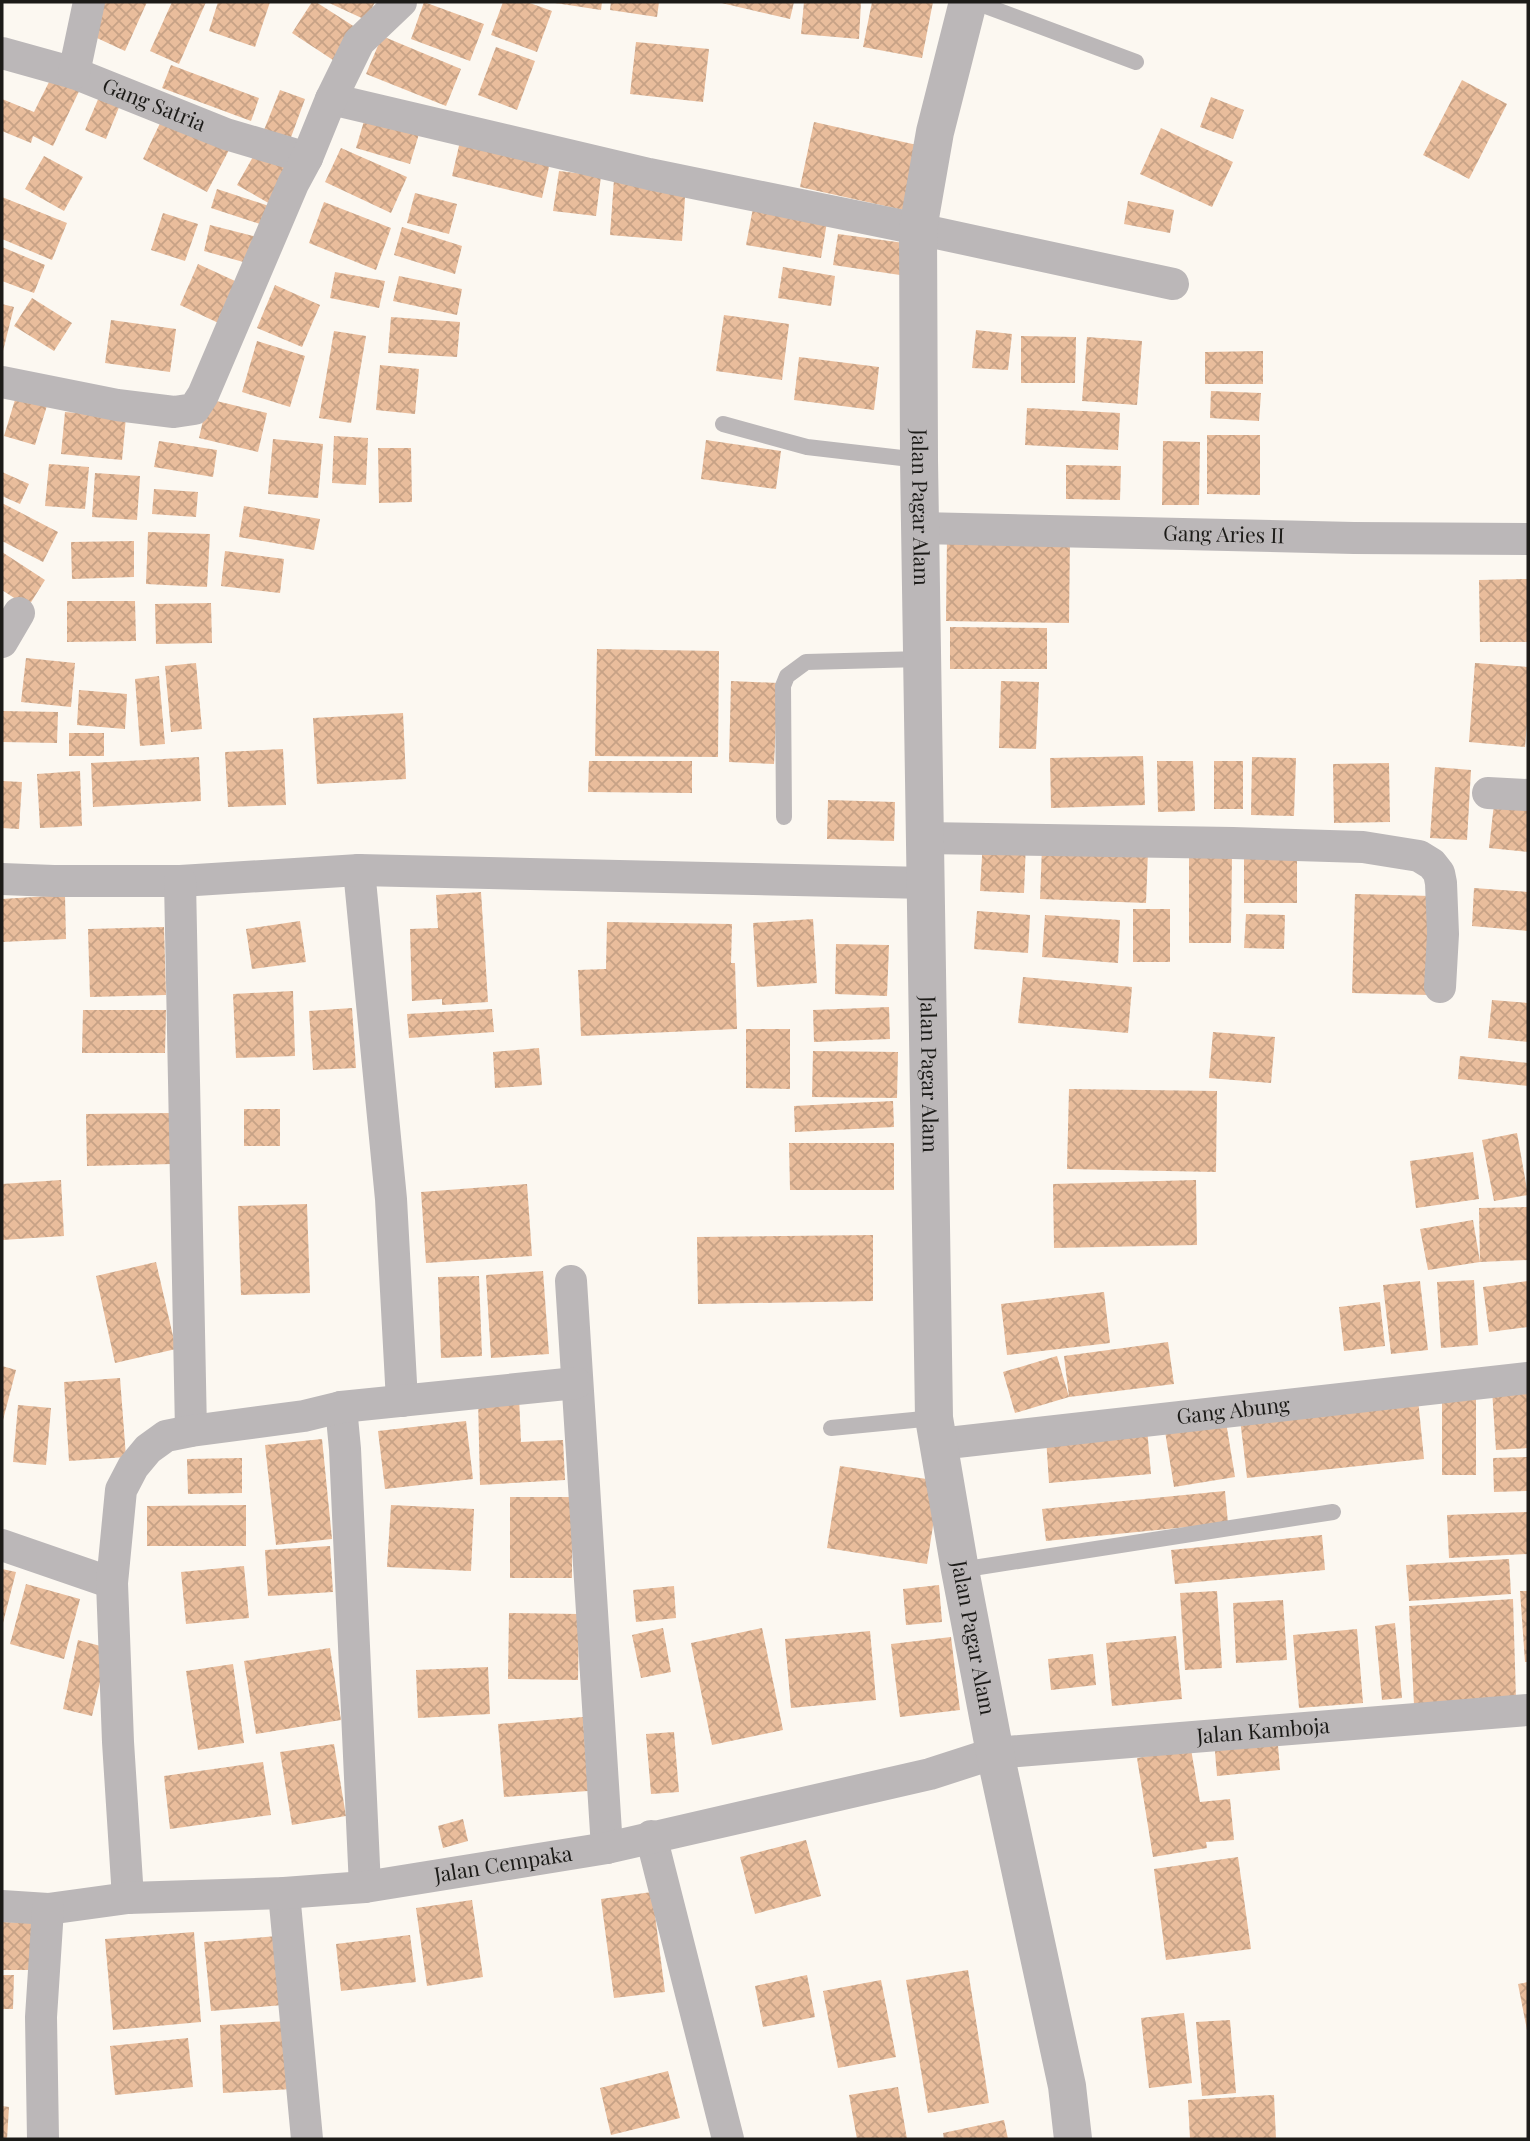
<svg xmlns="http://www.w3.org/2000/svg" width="1530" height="2141" font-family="'Playfair Display',serif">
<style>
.building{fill:url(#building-cross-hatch)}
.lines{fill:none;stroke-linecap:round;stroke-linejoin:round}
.service{stroke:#bbb7b8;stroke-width:16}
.minor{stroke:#bbb7b8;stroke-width:32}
.tertiary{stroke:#bbb7b8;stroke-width:38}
.labels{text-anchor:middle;stroke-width:5;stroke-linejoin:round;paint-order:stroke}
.street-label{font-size:21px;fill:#1c1b18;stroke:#fff}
</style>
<defs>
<pattern id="building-cross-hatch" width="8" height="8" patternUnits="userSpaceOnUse" patternTransform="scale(1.75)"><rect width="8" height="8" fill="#e9bd9c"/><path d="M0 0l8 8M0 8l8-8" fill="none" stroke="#c7a286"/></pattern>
</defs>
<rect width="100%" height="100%" fill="#fcf8f1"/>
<path class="building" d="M98 2H147L125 51 84 32Z
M172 2H206L179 64 150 51Z
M218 2H270L255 47 209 31Z
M312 2H316L358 29 336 62 292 33Z
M327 2H375L366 20Z
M424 2 484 24 470 61 411 39Z
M503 2H527L552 11 537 52 491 35Z
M555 2H602L601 10 555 3Z
M611 2H659L657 17 610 10Z
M717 2H794L790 19Z
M804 2H861L859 39 801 34Z
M872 2H933L922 58 863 47Z
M382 36 461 69 446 106 366 74Z
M636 42 709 49 703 102 630 94Z
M496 47 535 61 517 110 478 95Z
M171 65 259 98 251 121 162 88Z
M54 72 82 85 53 146 33 136 31 143 2 131V99L34 112Z
M1462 80 1507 104 1469 179 1423 155Z
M102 90 122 100 106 139 85 130Z
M280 90 305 99 290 140 264 130Z
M1211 97 1244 110 1233 139 1200 127Z
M367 111 421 127 410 164 356 148Z
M163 117 229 150 207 192 143 159Z
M814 122 917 145 903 210 800 187Z
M1161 128 1233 162 1212 207 1140 174Z
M461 137 551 158 542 198 452 176Z
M258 148 292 168 272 205 237 185Z
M341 148 407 177 391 213 325 182Z
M44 156 83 177 64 211 25 189Z
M559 171 601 176 596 216 553 211Z
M614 179 686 184 682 241 610 235Z
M217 189 275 208 269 227 211 208Z
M415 193 457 204 449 234 407 223Z
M2 197 67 223 52 260 2 239Z
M1128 201 1174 210 1170 233 1124 224Z
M324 202 391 228 376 270 309 243Z
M753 208 827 222 821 258 746 245Z
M163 213 198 224 185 261 151 250Z
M210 225 261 238 254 265 204 251Z
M402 227 462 246 455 274 394 255Z
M838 234 904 243 900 275 833 265Z
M2 247 45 265 34 293 2 281Z
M198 264 246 286 227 327 180 305Z
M783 267 835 276 831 306 778 298Z
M335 272 385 281 379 308 330 298Z
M399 276 462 289 457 315 393 301Z
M275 285 320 305 302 347 257 328Z
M32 298 72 323 54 351 14 326Z
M2 304 14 307 3 351 2 350Z
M724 315 789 324 782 380 716 371Z
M391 317 460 322 457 357 388 353Z
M111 320 176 329 170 372 105 363Z
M976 330 1012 334 1008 370 972 368Z
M334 331 366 336 351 423 319 418Z
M1021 336 1076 337 1075 383H1021Z
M1087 337 1142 341 1137 405 1082 401Z
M257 341 305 356 290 407 242 392Z
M1263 351V384H1205V352Z
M799 357 879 367 874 410 794 400Z
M380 365 419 369 415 414 376 410Z
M18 390 49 399 35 445 4 436Z
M1211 391 1261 393 1259 421 1210 418Z
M208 399 267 413 258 452 199 438Z
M1027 408 1120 413 1118 450 1025 445Z
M65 412 126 417 122 460 61 454Z
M1207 435H1260V495L1207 494Z
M334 436 368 438 366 485 332 483Z
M273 439 323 444 318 498 268 494Z
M706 440 781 451 776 489 701 479Z
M159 441 217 450 213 477 154 467Z
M1163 441 1200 442 1199 505H1162Z
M378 448H411L412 502 379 503Z
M49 464 89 467 85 509 45 506Z
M1066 465 1121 466 1120 500 1066 499Z
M2 472 29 484 20 504 2 496Z
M95 473 140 476 137 520 92 517Z
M154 489 198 492 196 517 152 514Z
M2 503 58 532 43 562 2 541Z
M244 506 320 519 314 550 239 537Z
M148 532 210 534 207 587 146 584Z
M947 537 1070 539 1069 623 946 621Z
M134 541V577L72 579 71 542Z
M225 551 284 559 280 593 221 586Z
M2 552 45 580 28 607 2 590Z
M1528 579V642H1480L1479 580Z
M67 601H135L136 641 67 642Z
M211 603 212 643 156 644 155 604Z
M950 627 1047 628V669H950Z
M597 649 719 651 718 757 595 756Z
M26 658 75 663 71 707 21 702Z
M196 663 202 729 171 732 165 666Z
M1475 663 1528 667V712L1525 747 1469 742Z
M159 676 165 744 140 746 135 679Z
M731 681 778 683 774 764 729 762Z
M1001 681 1039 682 1036 749 999 748Z
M79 690 127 694 125 729 77 725Z
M2 711 58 712 57 743 2 742Z
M403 713 406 779 317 784 313 718Z
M69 733H104V756H69Z
M283 749 286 805 228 807 225 752Z
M1143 756 1145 805 1051 808 1050 758Z
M199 757 201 801 93 807 91 763Z
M1252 757 1296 758 1294 816 1251 815Z
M589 761H692V793L588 792Z
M1157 761H1193L1195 811 1158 812Z
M1214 761H1243V809H1214Z
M1389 763 1390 822 1334 823 1333 764Z
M1435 767 1471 770 1467 840 1430 838Z
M80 771 82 826 40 828 37 774Z
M2 781 22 782 19 829 2 828Z
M1495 795 1528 798V852L1489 848Z
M828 800 895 802 894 841 827 839Z
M983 840 1026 842 1024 893 980 891Z
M1042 847 1148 851 1146 903 1040 899Z
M1244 853H1297V903H1244Z
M1189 854H1232L1231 943H1189Z
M1474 888 1528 892V931L1472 926Z
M481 892 488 1002 442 1005V999L412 1001 410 929 438 928 436 895Z
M1355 894 1431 896 1428 995 1352 993Z
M65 895 66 939 2 942V899Z
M1133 909H1170V962H1133Z
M977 911 1030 915 1028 953 974 949Z
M1246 914 1285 915 1284 949 1244 948Z
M1045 915 1120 920 1118 963 1042 957Z
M813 919 817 983 757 987 753 923Z
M300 921 306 962 252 969 246 929Z
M607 922 732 924 731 963H735L737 1029 581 1036 578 970 606 969Z
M164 927 166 995 90 997 88 929Z
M836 944 889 945 887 996 835 994Z
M1023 977 1132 987 1128 1033 1018 1023Z
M293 991 295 1056 236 1058 233 994Z
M1492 1000 1528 1003V1042L1488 1038Z
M889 1007 890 1039 814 1042 813 1010Z
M352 1008 356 1068 313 1070 309 1011Z
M492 1009 494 1032 409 1038 407 1014Z
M83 1010H166L165 1053H82Z
M746 1029H790V1089L746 1088Z
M1213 1032 1275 1037 1271 1083 1209 1078Z
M539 1048 542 1085 495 1088 493 1052Z
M813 1051 898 1052 897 1098 812 1097Z
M1460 1056 1528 1063V1086L1458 1079Z
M1069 1089 1217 1091 1216 1172 1067 1169Z
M893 1101 894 1127 795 1132 794 1106Z
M244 1109H280V1146H244Z
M172 1113 173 1164 87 1166 86 1114Z
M1517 1133 1528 1195 1494 1201 1482 1140Z
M789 1143H894V1190H790Z
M1473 1152 1479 1199 1416 1208 1410 1161Z
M61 1180 64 1236 2 1240V1184Z
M1196 1180 1197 1245 1054 1248 1053 1184Z
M527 1184 532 1256 426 1263 421 1192Z
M307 1204 310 1293 241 1295 238 1206Z
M1527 1207 1528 1260 1480 1262 1479 1208Z
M1473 1220 1480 1262 1428 1270 1420 1229Z
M873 1235V1301L698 1304 697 1237Z
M156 1262 176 1349 115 1363 96 1276Z
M543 1271 549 1354 491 1358 486 1275Z
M479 1276 482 1356 441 1358 438 1277Z
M1474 1280 1478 1345 1441 1348 1437 1282Z
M1420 1281 1428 1350 1391 1354 1383 1285Z
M1528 1281V1327L1489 1332 1483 1287Z
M1104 1292 1110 1343 1007 1355 1001 1304Z
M1380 1302 1385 1346 1344 1351 1339 1307Z
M1168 1342 1174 1384 1069 1397 1064 1356Z
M1057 1356 1069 1397 1015 1413 1003 1372Z
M2 1366 16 1370 3 1420H2Z
M120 1378 126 1457 69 1461 64 1382Z
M1528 1388V1448L1496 1450 1492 1390Z
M1442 1395H1476V1475H1442Z
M519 1397 521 1442 563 1440 565 1480 480 1485 478 1398Z
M1418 1399 1424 1459 1247 1478 1240 1419Z
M18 1405 51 1408 46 1465 13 1462Z
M1225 1416 1235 1477 1174 1487 1164 1425Z
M466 1421 473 1479 385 1489 378 1431Z
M1147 1428 1151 1474 1049 1483 1046 1437Z
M322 1439 332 1539 276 1545 265 1445Z
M1528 1457V1491L1494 1492 1493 1458Z
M242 1458V1493L188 1494 187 1459Z
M840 1466 940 1481 927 1564 827 1548Z
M1225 1491 1228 1523 1046 1541 1042 1509Z
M510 1497H572V1578H510Z
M246 1505V1546H147V1506Z
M391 1505 474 1509 471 1571 387 1567Z
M1528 1512V1554L1449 1558 1447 1515Z
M1322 1535 1325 1570 1175 1584 1171 1550Z
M330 1546 333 1592 268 1596 265 1550Z
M1509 1559 1511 1594 1409 1601 1406 1565Z
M244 1566 249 1618 186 1624 181 1572Z
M2 1569 16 1572 3 1623H2Z
M26 1584 80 1599 64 1659 10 1644Z
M939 1585 942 1622 906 1625 903 1589Z
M674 1586 676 1618 636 1622 633 1590Z
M1217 1591 1222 1668 1185 1670 1180 1593Z
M1520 1591H1528V1662H1525Z
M1513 1599 1516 1700 1414 1705 1409 1606Z
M1283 1600 1287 1660 1236 1663 1233 1603Z
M509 1613 579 1614 578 1680 508 1679Z
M1395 1623 1402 1698 1382 1700 1375 1626Z
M663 1628 671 1672 641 1678 632 1635Z
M762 1628 783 1730 712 1745 691 1643Z
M1357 1629 1363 1703 1299 1708 1293 1635Z
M870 1631 876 1700 791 1708 785 1639Z
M1176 1636 1182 1699 1112 1706 1106 1643Z
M951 1637 960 1710 900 1717 891 1644Z
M78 1640 108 1648 92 1716 63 1709Z
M330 1648 341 1720 256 1734 244 1661Z
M1093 1654 1096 1685 1051 1690 1048 1659Z
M233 1664 244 1743 198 1750 186 1671Z
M488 1667 490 1714 418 1718 416 1670Z
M583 1717 588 1791 504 1797 498 1724Z
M674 1732 679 1792 651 1794 646 1734Z
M1277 1733 1280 1770 1217 1776 1214 1739Z
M334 1744 346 1816 292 1825 280 1752Z
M1191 1749 1200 1802 1230 1799 1234 1840 1206 1842 1207 1848 1153 1857 1137 1758Z
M263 1762 271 1815 170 1829 164 1776Z
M463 1819 468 1841 443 1848 438 1826Z
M806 1840 821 1896 755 1914 740 1857Z
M1238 1857 1251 1949 1166 1960 1154 1869Z
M652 1892 665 1992 614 1998 601 1899Z
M472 1900 483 1977 427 1986 416 1908Z
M2 1922 34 1923 32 1970H2Z
M194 1932 201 2022 113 2030 105 1939Z
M410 1935 416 1982 341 1991 336 1944Z
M277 1936 283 2005 211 2011 204 1942Z
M968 1970 989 2103 928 2113 906 1980Z
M2 1975H14L13 2009H2Z
M807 1975 815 2017 763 2027 755 1986Z
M881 1980 896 2057 838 2068 823 1991Z
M1528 1982V2030H1527L1518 1984Z
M1184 2013 1192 2083 1149 2088 1141 2018Z
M1230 2020 1236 2093 1202 2096 1196 2022Z
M288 2021 292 2089 223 2093 220 2025Z
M188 2038 193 2087 115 2095 110 2046Z
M668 2071 680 2118 611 2135 600 2088Z
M898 2087 907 2139H857L849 2095Z
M1274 2095 1276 2139H1190L1188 2100Z
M2 2106 9 2107 7 2139H2Z
M1004 2120 1008 2139H944L943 2133Z"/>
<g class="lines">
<path class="service" d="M975 2 1136 62
M723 424 807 447 919 460
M784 817 783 686 787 676 806 662 922 659
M831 1428 934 1418
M960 1570 1333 1512"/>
<g class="minor">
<path id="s1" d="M2 53 74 73 226 134 307 158"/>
<path d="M74 73 89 2"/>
<path d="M331 99 649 174 918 229 1173 284"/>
<path d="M2 382 117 405 174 412 194 409 203 395 293 184 307 158 331 99 359 42 401 2"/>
<path id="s2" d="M920 528 1354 538 1528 539"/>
<path d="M2 642 19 613"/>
<path d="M1488 793 1528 795"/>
<path d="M925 838 1233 843 1363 847 1419 856 1432 864 1439 873 1441 883 1443 934 1440 987"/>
<path d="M359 870 391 1199 402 1401"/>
<path d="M2 879 54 881H180L359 870 926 883"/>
<path d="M180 881 191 1431"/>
<path d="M571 1281 607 1848"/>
<path d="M341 1407 345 1449 365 1887"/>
<path id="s3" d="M939 1444 1528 1378"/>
<path d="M2 1545 112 1583"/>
<path d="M651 1836 728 2139"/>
<path d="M284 1893 307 2139"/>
<path d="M128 1898 118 1742 112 1583 121 1490 133 1467 148 1449 166 1436 191 1431 304 1416 341 1407 576 1383"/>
<path id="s4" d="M2 1906 48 1909 128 1898 284 1893 365 1887 607 1848 930 1774 995 1753 1528 1710"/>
<path d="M43 2139 41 2017 48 1909"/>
</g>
<path class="tertiary" id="s5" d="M968 2 935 132 918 229 919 460 934 1418 960 1570 995 1753 1067 2086 1073 2139"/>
</g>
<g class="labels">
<g class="street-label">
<text dy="7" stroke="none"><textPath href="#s1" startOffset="161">Gang Satria</textPath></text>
<text dy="7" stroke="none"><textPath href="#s5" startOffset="511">Jalan Pagar Alam</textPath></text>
<text dy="7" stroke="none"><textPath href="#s2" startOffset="304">Gang Aries II</textPath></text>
<text dy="7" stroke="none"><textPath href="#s5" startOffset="1078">Jalan Pagar Alam</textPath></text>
<text dy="7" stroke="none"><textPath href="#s3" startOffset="296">Gang Abung</textPath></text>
<text dy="7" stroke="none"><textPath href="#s5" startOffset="1645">Jalan Pagar Alam</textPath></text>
<text dy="7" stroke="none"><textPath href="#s4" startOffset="1278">Jalan Kamboja</textPath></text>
<text dy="7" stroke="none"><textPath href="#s4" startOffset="504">Jalan Cempaka</textPath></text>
</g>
</g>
<rect width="1530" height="2141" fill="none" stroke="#1c1b18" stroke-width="7"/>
</svg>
